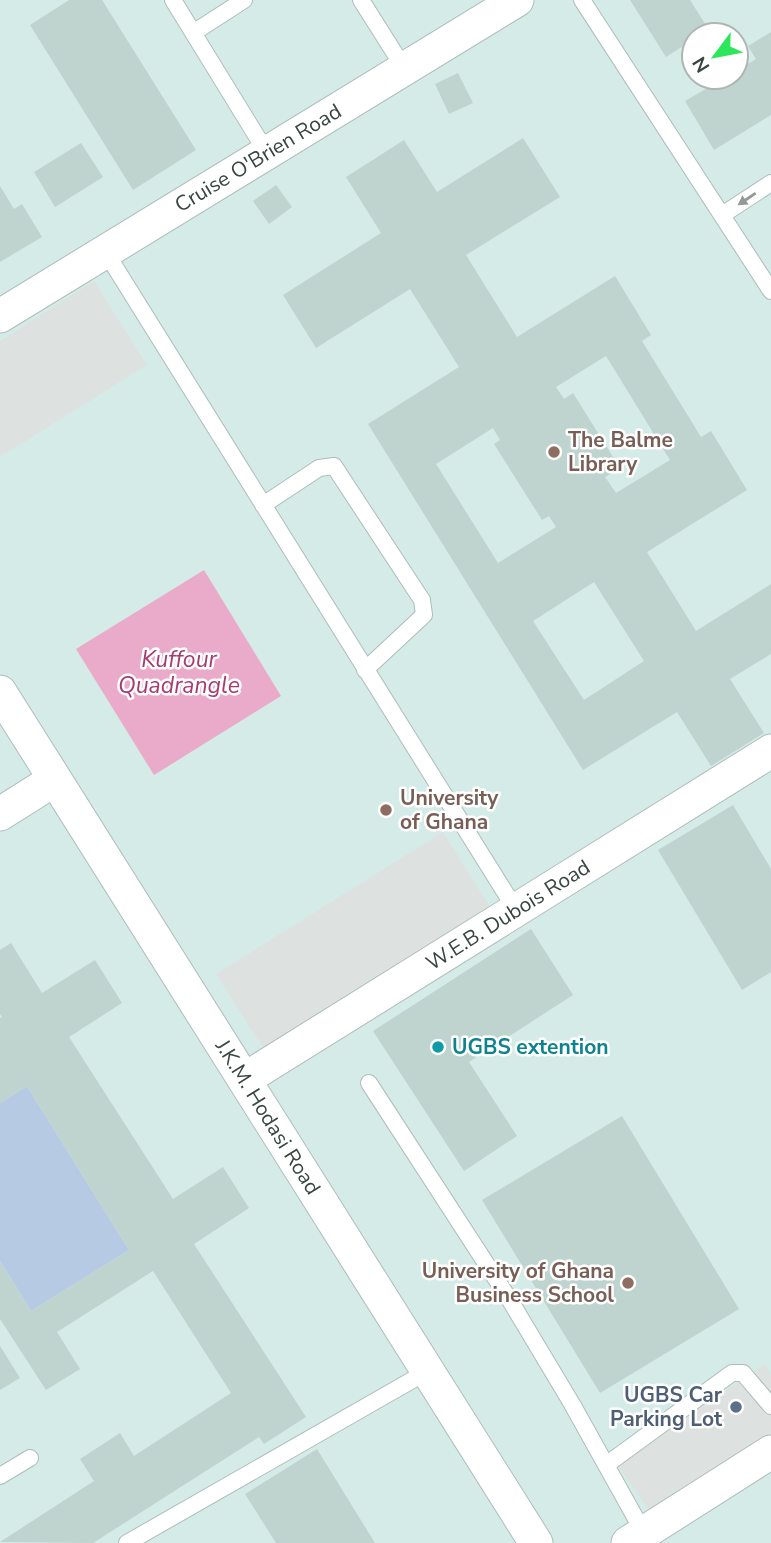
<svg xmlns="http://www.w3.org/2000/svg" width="771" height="1543" font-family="'Nunito Sans',sans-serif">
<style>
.education{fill:#d4ebe7;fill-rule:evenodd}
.green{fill:#b6cae3}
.parking{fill:#dde2e0}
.water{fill:#eaabca}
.building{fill:#bfd4ce;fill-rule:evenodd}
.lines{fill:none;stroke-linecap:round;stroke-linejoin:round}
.lane-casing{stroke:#acbeb9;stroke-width:18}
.street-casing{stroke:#acbeb9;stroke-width:35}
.lane{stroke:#fff;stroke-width:16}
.street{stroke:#fff;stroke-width:33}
.oneway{fill:#929997}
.education-dot{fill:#8d6e63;stroke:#fff;stroke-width:2.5}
.culture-dot{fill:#0f9aa8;stroke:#fff;stroke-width:2.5}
.service-dot{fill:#5c6f8a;stroke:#fff;stroke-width:2.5}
.labels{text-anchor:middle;stroke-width:5;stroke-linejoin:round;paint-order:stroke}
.street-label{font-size:21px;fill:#384642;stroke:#fff}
.education-label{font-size:21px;font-weight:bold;fill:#785e54;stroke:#fff;text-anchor:start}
.culture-label{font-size:21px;font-weight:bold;fill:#0d838f;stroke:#fff;text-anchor:start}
.service-label{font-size:21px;font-weight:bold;fill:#4e5e75;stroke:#fff;text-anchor:end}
.water-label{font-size:23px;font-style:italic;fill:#a83a6f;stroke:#fff}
</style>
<rect width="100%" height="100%" fill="#e9f3f1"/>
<path class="education" d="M0 0H771V1543H0ZM694 35H736V77H694Z"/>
<path class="green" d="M27 1086 129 1250 31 1311 0 1261V1103Z"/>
<path class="parking" d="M94 281 147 365 0 457V341Z
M443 832 495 915 269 1057 216 974Z
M765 1364 771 1375V1439L651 1513 616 1463Z"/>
<path class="water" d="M204 570 281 696 154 775 76 649Z"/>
<path class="building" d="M69 0H102L196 150 133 190 30 25Z
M630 0H690L709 30 701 35H694V39L666 57Z
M771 32V115L714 150 685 101 726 77H736V71L756 59 748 46Z
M458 73 473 103 449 114 435 84Z
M523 138 560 197 466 255 517 337 615 276 651 335 642 341 701 437 711 431 747 490 647 552 696 631 771 584V654L730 679 764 733 711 766 677 712 583 770 368 424 459 367 410 289 316 348 283 295 381 233 346 177 404 140 437 192ZM606 356 670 460 616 493 605 477 620 468 573 393 564 399 556 387ZM493 428 500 440 494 444 542 520 549 516 556 527 498 563 436 464ZM594 582 644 661 584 700 533 621Z
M81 143 103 177 55 207 34 172Z
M276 185 292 207 269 224 253 201Z
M0 186 14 209 22 204 42 237 0 262Z
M733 805 771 869V972L742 990 658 850Z
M531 929 573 995 469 1062 517 1136 464 1171 373 1031Z
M11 943 42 993 95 960 122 1003 69 1037 173 1199 223 1167 249 1208 194 1244 306 1417 264 1444 259 1437 93 1543 0 1542 94 1481 80 1459 120 1433 134 1456 231 1393 153 1271 57 1332 80 1369 46 1390 0 1319V1261L31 1311 129 1250 27 1086 0 1103V1018L2 1017 0 1014V950Z
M622 1116 739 1309 600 1393 482 1200Z
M0 1346 20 1378 0 1390Z
M317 1449 375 1543H276L245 1494Z"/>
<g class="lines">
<g class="lane-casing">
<path id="lane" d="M173 0 267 153
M361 0 404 68
M582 0 771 291
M193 33 244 0
M722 215 771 183
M105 251 516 910
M263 505 319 468 334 466 414 588 422 600 424 615 365 670
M369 1083 511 1302 572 1404 645 1535
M606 1465 732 1373H743L771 1406
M0 1476 30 1458
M127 1543 428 1371"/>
</g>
<g class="street-casing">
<path id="street" d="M0 316 517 0
M0 692 536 1543
M0 814 54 780
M245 1079 771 751
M628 1543 771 1452"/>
</g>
<use href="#lane" class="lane"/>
<use href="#street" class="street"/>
</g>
<defs><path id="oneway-solid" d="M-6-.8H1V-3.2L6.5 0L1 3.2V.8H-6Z" transform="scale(1.75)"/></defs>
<use class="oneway" href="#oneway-solid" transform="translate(747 199) rotate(146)"/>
<g class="education-dot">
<circle cx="554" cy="452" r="7"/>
<circle cx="386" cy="810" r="7"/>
<circle cx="628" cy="1283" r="7"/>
</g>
<circle class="culture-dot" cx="438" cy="1047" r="7"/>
<circle class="service-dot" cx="736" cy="1407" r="7"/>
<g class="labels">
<g class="street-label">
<text transform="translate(258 158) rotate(-31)" y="7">Cruise O'Brien Road</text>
<text transform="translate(508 915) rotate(-32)" y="7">W.E.B. Dubois Road</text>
<text transform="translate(268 1117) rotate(58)" y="7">J.K.M. Hodasi Road</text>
</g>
<g class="education-label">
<text x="568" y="447">The Balme<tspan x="568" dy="24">Library</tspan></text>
<text x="400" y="805">University<tspan x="400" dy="24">of Ghana</tspan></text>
<text x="614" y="1278" text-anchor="end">University of Ghana<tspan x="614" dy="24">Business School</tspan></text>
</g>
<g class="culture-label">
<text x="452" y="1054">UGBS extention</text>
</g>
<g class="service-label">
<text x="722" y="1402">UGBS Car<tspan x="722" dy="24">Parking Lot</tspan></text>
</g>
<g class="water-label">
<text x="179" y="667">Kuffour<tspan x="179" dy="26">Quadrangle</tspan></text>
</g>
</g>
<g transform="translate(715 56) rotate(238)"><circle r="33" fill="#ffffff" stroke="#afb5b3" stroke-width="2"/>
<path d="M0-5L12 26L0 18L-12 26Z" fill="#2ce65b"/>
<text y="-10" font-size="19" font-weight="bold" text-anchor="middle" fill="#384642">N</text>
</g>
</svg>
